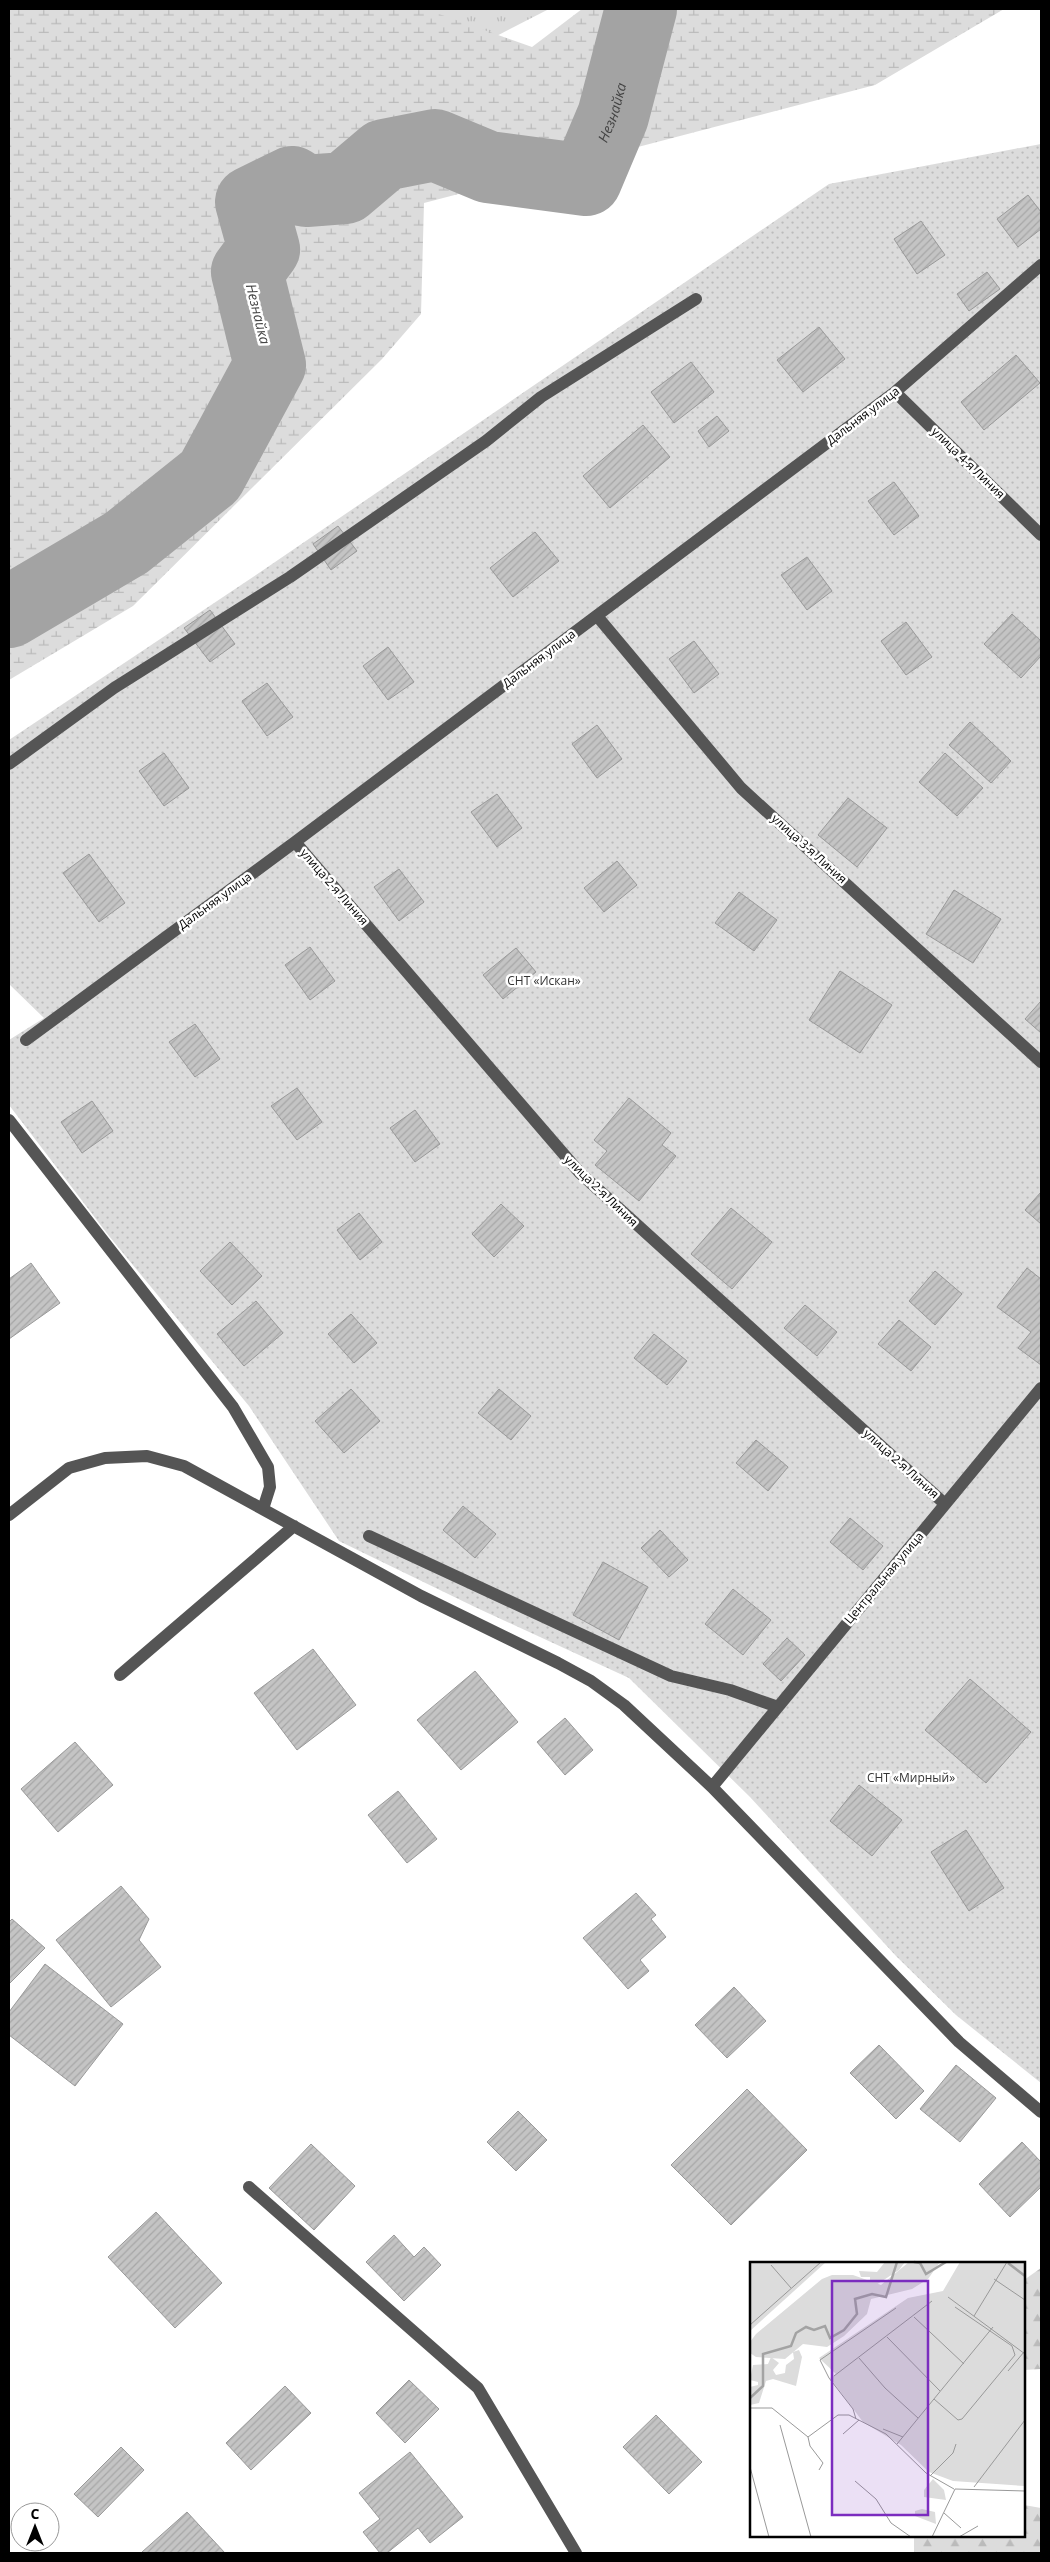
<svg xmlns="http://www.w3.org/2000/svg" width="1050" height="2562" font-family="'Open Sans',sans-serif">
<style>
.grass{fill:url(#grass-tufts)}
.forest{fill:url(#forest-firs)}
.wetland{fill:url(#wetland-marsh)}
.garden{fill:url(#garden-dots)}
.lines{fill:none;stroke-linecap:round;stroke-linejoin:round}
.river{stroke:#a3a3a3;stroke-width:72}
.building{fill:url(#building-hatch);stroke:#999}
.minor{stroke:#555;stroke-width:12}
.labels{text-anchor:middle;stroke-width:5;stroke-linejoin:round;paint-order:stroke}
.street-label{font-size:12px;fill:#000;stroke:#fff}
.park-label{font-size:12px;fill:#333;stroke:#fff}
.water-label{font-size:14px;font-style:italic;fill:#444;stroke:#fff}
.inset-river{fill:none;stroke:#a3a3a3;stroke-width:2.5}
.inset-road{fill:none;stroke:#999;stroke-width:1}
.view{fill:#7b2cbf;fill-opacity:0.15;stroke:#7b2cbf;stroke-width:2.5}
.inset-edge{fill:none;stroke:#000;stroke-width:2.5}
</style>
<defs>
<pattern id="grass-tufts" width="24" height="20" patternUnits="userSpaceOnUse" patternTransform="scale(1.25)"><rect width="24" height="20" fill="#dcdcdc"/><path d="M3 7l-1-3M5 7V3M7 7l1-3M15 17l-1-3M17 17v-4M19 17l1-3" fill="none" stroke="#bbb"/></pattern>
<pattern id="forest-firs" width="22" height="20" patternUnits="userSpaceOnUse" patternTransform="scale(1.25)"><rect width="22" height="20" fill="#dcdcdc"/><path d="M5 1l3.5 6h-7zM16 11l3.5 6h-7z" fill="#bbb"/></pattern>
<pattern id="wetland-marsh" width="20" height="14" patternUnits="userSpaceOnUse" patternTransform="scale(1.25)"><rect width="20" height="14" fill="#dcdcdc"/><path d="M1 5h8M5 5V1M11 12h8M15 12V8" fill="none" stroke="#bbb"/></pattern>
<pattern id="garden-dots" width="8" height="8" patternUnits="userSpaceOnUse" patternTransform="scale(1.25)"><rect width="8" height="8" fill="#dcdcdc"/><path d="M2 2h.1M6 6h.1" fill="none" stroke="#bbb" stroke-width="1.8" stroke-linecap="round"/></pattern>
<pattern id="building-hatch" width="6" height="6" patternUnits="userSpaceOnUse" patternTransform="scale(1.25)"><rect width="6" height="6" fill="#c4c4c4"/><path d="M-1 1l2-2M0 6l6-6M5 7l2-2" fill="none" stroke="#a7a7a7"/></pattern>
</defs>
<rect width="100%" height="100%" fill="#fff"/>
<path class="grass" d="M417 9H549L483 43Z"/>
<path class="forest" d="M1041 2268V2369L1024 2370V2280Z
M1024 2505 1041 2508V2553H914V2536H1024Z"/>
<path class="wetland" d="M9 9H425L532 47 582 9H1004L875 85 424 203 421 314 382 359 133 606 9 680Z"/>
<path class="garden" d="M1041 144V2083L956 2015 896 1956 750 1797 629 1678 477 1608 339 1541 249 1406 109 1236 9 1105V1040L44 1018 9 984V740L256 575 829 184Z"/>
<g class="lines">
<path class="river" id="s1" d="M9 612 126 543 210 476 270 365 247 272 264 249 251 202 292 182 306 191 345 188 384 155 435 145 488 167 586 180 613 116 641 9"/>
</g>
<path class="building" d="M1028 195 1041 212V229L1018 247 997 219Z
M921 221 945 255 917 274 894 239Z
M987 272 1000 289 969 311 957 294Z
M819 327 845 359 803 392 777 360Z
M1016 355 1040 383 984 430 961 402Z
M691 362 714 392 674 423 651 392Z
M717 416 729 431 709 447 698 431Z
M643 425 670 457 610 508 583 476Z
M894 482 919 516 894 535 868 501Z
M338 526 357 551 331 570 313 544Z
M535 532 559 561 513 597 490 568Z
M807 557 832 591 807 610 781 575Z
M210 610 235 644 210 662 184 628Z
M1012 614 1041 641V656L1021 678 984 644Z
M906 622 932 657 906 675 881 641Z
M694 641 719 674 694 693 669 659Z
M388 647 414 682 388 700 363 666Z
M267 683 293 717 267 736 242 701Z
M970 722 1011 761 991 783 949 745Z
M597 725 622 759 597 778 572 744Z
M164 753 189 788 164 806 139 771Z
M945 753 983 788 957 816 919 782Z
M497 794 522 828 497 847 471 812Z
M848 798 887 828 857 867 818 835Z
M89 854 125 903 99 922 63 873Z
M617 861 637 885 604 912 584 888Z
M399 869 424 902 399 921 374 887Z
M954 890 1001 919 973 963 926 934Z
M739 892 777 920 754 951 715 923Z
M310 947 335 981 310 1000 285 965Z
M516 948 536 972 503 999 483 975Z
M840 971 892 1005 860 1053 809 1020Z
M1041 1001V1033L1025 1019Z
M195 1024 220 1059 195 1077 169 1042Z
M297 1088 322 1122 297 1140 271 1106Z
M629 1098 671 1133 662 1145 676 1156 639 1201 595 1165 607 1151 594 1140Z
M92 1101 113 1131 82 1153 61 1122Z
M415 1110 440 1144 415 1162 390 1128Z
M1041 1192V1224L1025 1210Z
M501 1204 524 1226 494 1257 472 1234Z
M731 1208 772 1242 732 1289 691 1254Z
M359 1213 382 1242 360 1260 337 1230Z
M230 1242 262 1276 232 1305 200 1271Z
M31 1263 60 1303 9 1339V1279Z
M1027 1268 1041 1279V1365L1018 1348 1031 1332 997 1307Z
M935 1271 962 1294 935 1325 909 1301Z
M256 1301 283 1333 244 1366 217 1334Z
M805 1305 837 1332 817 1356 784 1328Z
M351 1314 377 1343 354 1363 328 1334Z
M899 1320 931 1347 911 1371 878 1344Z
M654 1334 687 1361 667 1385 634 1358Z
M351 1389 380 1421 344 1453 315 1421Z
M499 1389 531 1416 511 1440 478 1413Z
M756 1440 788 1467 768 1491 736 1463Z
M463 1506 496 1534 475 1558 443 1530Z
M850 1518 883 1546 863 1570 830 1542Z
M660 1530 688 1560 669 1577 641 1548Z
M603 1562 648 1587 619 1640 573 1615Z
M733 1589 771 1620 743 1655 705 1624Z
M787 1638 805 1655 781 1681 763 1664Z
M313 1649 356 1705 297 1750 254 1693Z
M475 1671 518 1722 461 1770 417 1720Z
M970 1679 1031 1732 986 1783 925 1730Z
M565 1718 593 1750 565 1775 537 1742Z
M75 1742 113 1785 58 1832 21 1789Z
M859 1785 902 1820 872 1856 830 1821Z
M398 1791 437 1839 407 1863 368 1815Z
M966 1830 1004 1888 969 1911 931 1852Z
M121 1886 149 1919 139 1940 161 1967 111 2007 56 1940Z
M636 1893 656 1915 651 1919 666 1937 640 1960 649 1971 628 1989 583 1938Z
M12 1919 45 1948 9 1984V1922Z
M45 1964 123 2024 75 2086 9 2035V2012Z
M734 1987 766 2021 727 2058 695 2025Z
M879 2045 924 2091 896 2119 850 2073Z
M956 2065 996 2098 960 2142 920 2109Z
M747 2089 807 2150 731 2225 671 2165Z
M518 2111 547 2140 516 2171 487 2142Z
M1022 2142 1041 2162V2187L1010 2217 979 2184Z
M311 2144 355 2186 314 2230 269 2188Z
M156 2212 222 2283 175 2328 108 2257Z
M394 2235 414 2257 424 2247 441 2265 404 2301 366 2262Z
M409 2380 439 2409 405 2443 376 2413Z
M285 2386 311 2413 251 2470 226 2443Z
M656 2415 702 2462 669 2494 623 2447Z
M121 2447 144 2470 98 2517 74 2494Z
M410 2452 463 2517 430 2543 418 2528 387 2553H380L363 2532 380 2519 359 2493Z
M187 2512 225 2553H143L142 2552Z"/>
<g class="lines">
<path class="minor" d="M895 392 1041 535
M597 616 741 788 1041 1062
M9 764 114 688 290 577 486 441 541 397 696 299
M295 842 580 1173 945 1504
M26 1040 295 842 895 392 1041 265
M9 1120 233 1407 268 1467 270 1487 263 1509
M9 1515 69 1468 105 1458 147 1456 184 1466 421 1596 558 1663 591 1681 624 1705 712 1787 959 2042 1041 2112
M369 1536 671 1676 730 1690 778 1707
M120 1675 294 1526
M712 1787 1041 1388
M249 2187 478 2388 576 2553"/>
</g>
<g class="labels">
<g class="street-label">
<text transform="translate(863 416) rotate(-37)" y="4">Дальняя улица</text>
<text transform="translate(968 463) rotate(44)" y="4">улица 4-я Линия</text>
<text transform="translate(539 659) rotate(-37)" y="4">Дальняя улица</text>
<text transform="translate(809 849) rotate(42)" y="4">улица 3-я Линия</text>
<text transform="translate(334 887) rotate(49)" y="4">улица 2-я Линия</text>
<text transform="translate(215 901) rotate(-36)" y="4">Дальняя улица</text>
<text transform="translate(601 1191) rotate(44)" y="4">улица 2-я Линия</text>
<text transform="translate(901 1464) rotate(42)" y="4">улица 2-я Линия</text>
<text transform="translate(884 1578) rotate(-50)" y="4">Центральная улица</text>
</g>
<g class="park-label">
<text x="544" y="985">СНТ «Искан»</text>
<text x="911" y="1782">СНТ «Мирный»</text>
</g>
<g class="water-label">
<text dy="5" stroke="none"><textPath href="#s1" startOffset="976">Незнайка</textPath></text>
<text transform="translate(258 314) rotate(76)" y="5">Незнайка</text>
</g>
</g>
<g transform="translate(750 2262)">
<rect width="275" height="275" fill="#fff"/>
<path d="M135 0H155L149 8 126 23 120 21V15H111L109 9 127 10ZM49 88 52 95 46 124 23 117 16 119 9 141 0 143V125L8 123V120L0 118 3 103 18 102 21 95 29 101 23 108 26 113 35 111 36 103 44 97 43 90Z" fill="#dcdcdc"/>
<path d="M183 217 194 228 196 238 174 235V228ZM172 247 185 250 186 262 165 254V249Z" fill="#dcdcdc"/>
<path d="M159 0H190L178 17 162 27 121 37 117 52 94 74 77 85 53 82 35 97 6 95 0 91V80L6 72 72 17 82 13H103L131 23Z" fill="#dcdcdc"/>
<path d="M0 0H76L0 69ZM210 0H275V224L203 219 179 210 151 183 113 160 80 116 86 112 69 96 158 36 193 29Z" fill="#dcdcdc"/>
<path class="inset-river" d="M164 0 170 1 176 12 196 0M258 1 275 14M0 136 13 124V92L41 84 46 71 56 65 64 68 75 64 80 76 94 68 107 52 105 37 122 32 136 35 147 0"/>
<path class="inset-road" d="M21 3 41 26M244 17 275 38M198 35 275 92M224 54 257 0M164 55 214 102M0 63 71 0M137 75 190 129M109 96 135 126 168 156M258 109 274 90M84 114 182 39M184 137 208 158 212 157 265 93 262 84 205 45M0 146H22L58 175 88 153H99L136 172 176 211 204 227M106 157 103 147 79 116 70 98 146 46M30 163 61 275M133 167 153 175M93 172 109 158M58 175 60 184 73 201 69 208M147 182 243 65M0 205 19 275M180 214 203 191 206 182M105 219 126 237 141 261 161 275M224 225 275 158M194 251 211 266M182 275 205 227 275 229M209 275 228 264"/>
<path class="view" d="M82 19H178V253H82Z"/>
<rect width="275" height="275" class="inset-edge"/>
</g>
<rect width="1050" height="2562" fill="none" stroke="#000000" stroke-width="20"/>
<g transform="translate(35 2527)"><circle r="24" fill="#ffffff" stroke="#999999"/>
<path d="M0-4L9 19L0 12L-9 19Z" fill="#000000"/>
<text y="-8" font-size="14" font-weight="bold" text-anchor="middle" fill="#000000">С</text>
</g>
</svg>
